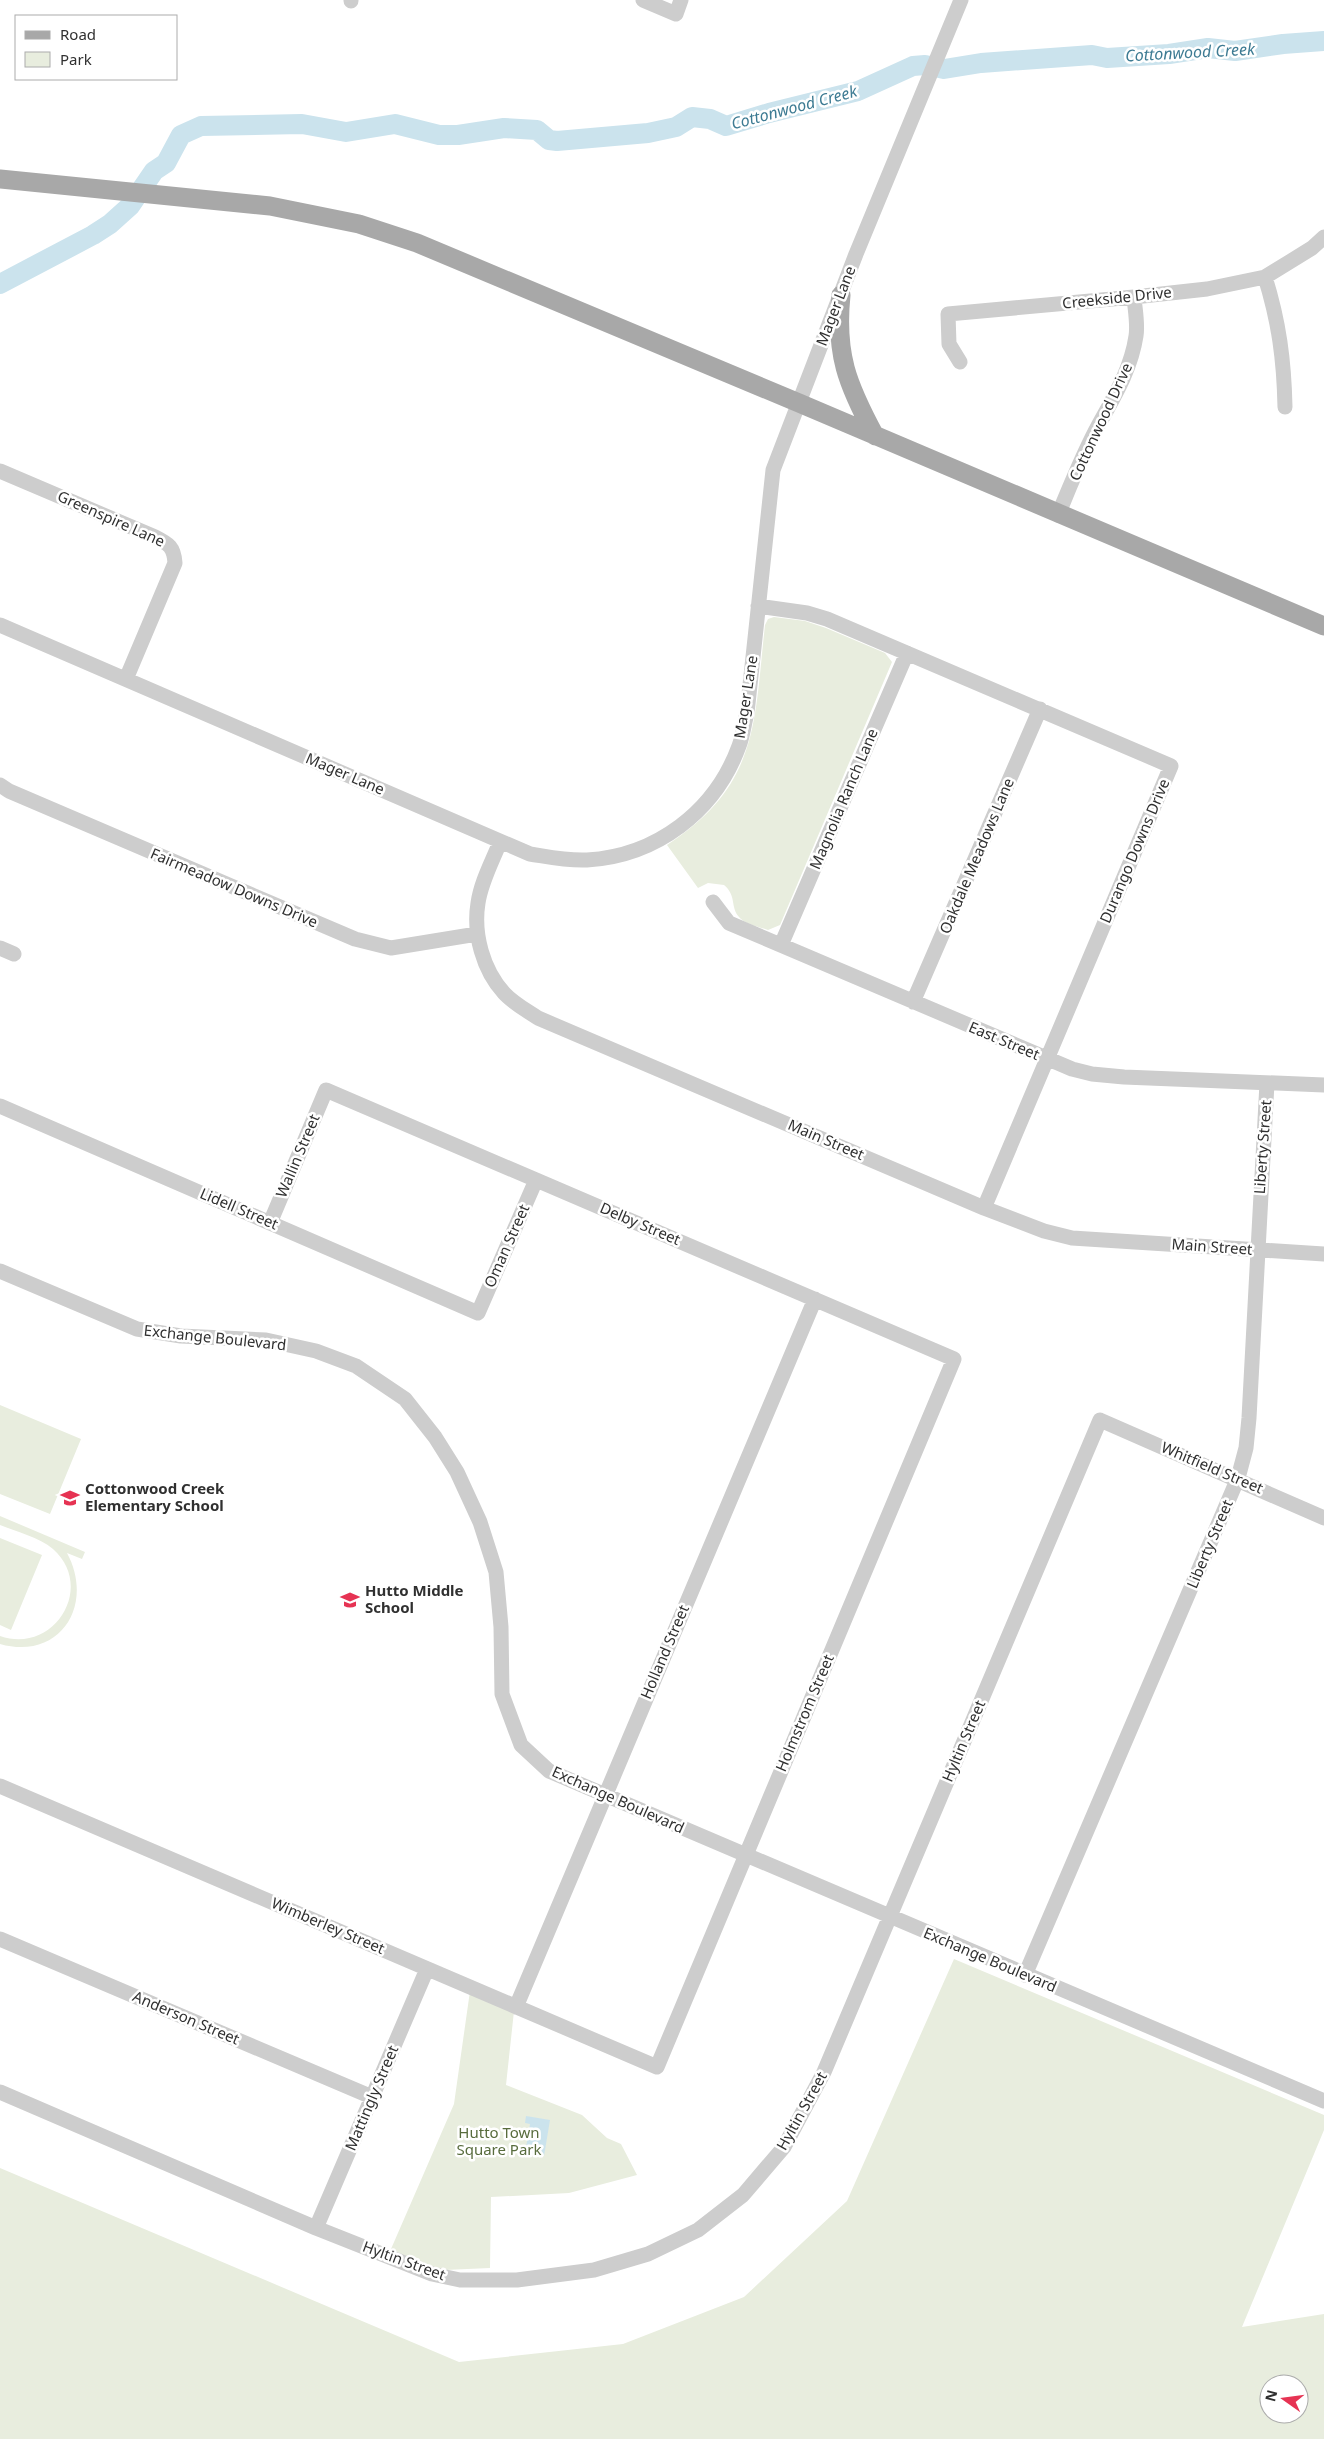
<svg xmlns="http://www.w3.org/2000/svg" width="1324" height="2439" font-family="'Noto Sans',sans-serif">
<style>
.green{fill:#e8edde;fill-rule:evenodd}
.water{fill:#cbe3ed}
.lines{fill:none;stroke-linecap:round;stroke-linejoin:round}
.river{stroke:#cbe3ed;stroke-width:20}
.minor{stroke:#cdcdcd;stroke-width:15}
.major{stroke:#a8a8a8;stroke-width:19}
.labels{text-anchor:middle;stroke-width:5;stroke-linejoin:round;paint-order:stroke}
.street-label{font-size:15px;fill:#303030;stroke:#fff}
.poi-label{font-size:15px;font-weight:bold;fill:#303030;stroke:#fff;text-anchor:start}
.park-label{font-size:15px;fill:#586c3d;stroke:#fff}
.water-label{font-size:16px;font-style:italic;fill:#3d7b93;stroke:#fff}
</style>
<rect width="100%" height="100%" fill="#fff"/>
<path class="green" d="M774 617 805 621 826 628 885 653 892 662 780 925 768 930C760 927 744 924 739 917 730 907 737 896 724 885L708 883 698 888 667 845C759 785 754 724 765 625L768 619Z
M0 1405 81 1439 50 1514 0 1494Z
M0 1516 85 1552 82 1559 67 1553C95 1605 60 1661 0 1644V1636C54 1655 96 1587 53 1549 39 1537 17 1532 0 1525Z
M0 1538 42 1555 11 1630 0 1625Z
M954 1959 1324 2115V2130L1242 2327 1324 2314V2439H0V2168L459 2362 623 2344 744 2297 847 2201ZM1269 2384H1299V2414H1269Z
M470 1991 514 2011 506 2085 582 2115 607 2138 621 2144 637 2175 569 2193 491 2197 490 2268 445 2270 416 2261 391 2249 454 2104Z"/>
<path class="water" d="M526 2116 550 2120 544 2156 525 2153 530 2124 525 2123Z"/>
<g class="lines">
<path class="river" d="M0 284 93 235 110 224 130 206 154 171 166 163 181 135 201 126 302 124 346 132 395 124 439 135H458L504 128 537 130 549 140 557 141 648 133 676 127 692 117 710 119 726 126 769 113 858 91 913 66 925 65 944 69 981 63 1092 55 1107 58 1169 54 1208 48 1235 51 1283 44 1324 41"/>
<path class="minor" d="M643 0 676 14 681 0
M351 1V0
M1265 277C1279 322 1284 360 1285 407
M960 362 949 344 948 314 1134 297 1207 289 1265 277 1312 248 1324 237
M0 471 155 537C169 544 174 547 175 563L126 679
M1058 515C1071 484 1083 453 1099 424 1115 395 1131 369 1136 336 1138 324 1135 310 1134 297
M758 606 807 613 827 619 1171 766 984 1208
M0 625 530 854C549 857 567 861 587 860 656 856 715 812 739 746 743 736 744 724 747 713L773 470 856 254 961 0
M0 785 9 791 355 939 391 948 477 934
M500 842C492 862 481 882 478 903 473 934 483 970 504 993 513 1003 526 1010 538 1018L984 1208 1044 1231 1072 1238 1324 1254
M713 902 729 923 1072 1069 1092 1074 1124 1077 1324 1085
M781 945 907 653
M0 948 14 954
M913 1002 1040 709
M0 1106 478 1313 536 1180
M0 1271 137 1329 181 1336 266 1340 316 1351 356 1366 405 1399 435 1437 457 1472 480 1522 496 1572 501 1627 502 1694 521 1745 549 1771 1324 2101
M0 1786 657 2067 954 1359 326 1090 270 1223
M0 1939 372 2097
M1025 1975 1238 1478 1246 1448 1249 1418 1267 1083
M516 2007 815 1299
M0 2092 316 2228 432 2274 460 2280H517L594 2270 648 2254 698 2230 743 2195 784 2147 824 2072 1100 1420 1324 1518
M316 2228 427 1969"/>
<path class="major" d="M0 179 270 206 359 224 417 243 799 403 1324 626
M841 295C835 354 847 384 875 436"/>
</g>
<defs>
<g id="school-bare" transform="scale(1.5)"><path d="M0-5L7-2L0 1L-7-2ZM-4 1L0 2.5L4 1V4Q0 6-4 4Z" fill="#e63353" stroke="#fff" stroke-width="2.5" paint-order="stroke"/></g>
</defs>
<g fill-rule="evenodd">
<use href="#school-bare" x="70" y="1498"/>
<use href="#school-bare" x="350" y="1600"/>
</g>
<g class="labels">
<g class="street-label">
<text transform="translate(1117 298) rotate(-6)" y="5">Creekside Drive</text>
<text transform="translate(836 306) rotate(-69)" y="5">Mager Lane</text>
<text transform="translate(1101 422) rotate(-65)" y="5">Cottonwood Drive</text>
<text transform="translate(111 519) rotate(24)" y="5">Greenspire Lane</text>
<text transform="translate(746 697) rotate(-81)" y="5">Mager Lane</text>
<text transform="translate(345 774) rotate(23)" y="5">Mager Lane</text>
<text transform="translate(844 799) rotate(-67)" y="5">Magnolia Ranch Lane</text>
<text transform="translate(1135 851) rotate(-67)" y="5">Durango Downs Drive</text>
<text transform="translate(977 856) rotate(-67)" y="5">Oakdale Meadows Lane</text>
<text transform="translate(234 888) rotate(23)" y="5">Fairmeadow Downs Drive</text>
<text transform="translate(1004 1041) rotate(23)" y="5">East Street</text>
<text transform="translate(826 1140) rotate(23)" y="5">Main Street</text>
<text transform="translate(1263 1147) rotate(-86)" y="5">Liberty Street</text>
<text transform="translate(298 1156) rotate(-67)" y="5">Wallin Street</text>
<text transform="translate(239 1209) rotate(23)" y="5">Lidell Street</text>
<text transform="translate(640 1224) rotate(23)" y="5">Delby Street</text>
<text transform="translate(507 1246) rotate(-66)" y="5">Oman Street</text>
<text transform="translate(1212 1247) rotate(4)" y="5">Main Street</text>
<text transform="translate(215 1338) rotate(6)" y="5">Exchange Boulevard</text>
<text transform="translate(1212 1468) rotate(23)" y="5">Whitfield Street</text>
<text transform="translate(1210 1544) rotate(-67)" y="5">Liberty Street</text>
<text transform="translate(665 1652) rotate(-67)" y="5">Holland Street</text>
<text transform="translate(805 1713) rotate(-67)" y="5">Holmstrom Street</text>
<text transform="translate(964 1741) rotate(-67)" y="5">Hyltin Street</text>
<text transform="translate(618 1800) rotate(24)" y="5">Exchange Boulevard</text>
<text transform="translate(328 1926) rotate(23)" y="5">Wimberley Street</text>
<text transform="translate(990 1960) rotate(23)" y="5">Exchange Boulevard</text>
<text transform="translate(186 2018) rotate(23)" y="5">Anderson Street</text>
<text transform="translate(372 2098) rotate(-67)" y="5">Mattingly Street</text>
<text transform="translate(802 2111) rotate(-61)" y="5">Hyltin Street</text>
<text transform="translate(404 2261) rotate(20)" y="5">Hyltin Street</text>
</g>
<g class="poi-label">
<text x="85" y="1494">Cottonwood Creek<tspan x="85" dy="17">Elementary School</tspan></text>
<text x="365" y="1596">Hutto Middle<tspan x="365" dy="17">School</tspan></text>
</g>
<g class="park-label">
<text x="499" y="2138">Hutto Town<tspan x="499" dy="17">Square Park</tspan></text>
</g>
<g class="water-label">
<text transform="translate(1190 52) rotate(-3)" y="6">Cottonwood Creek</text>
<text transform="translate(794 107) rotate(-15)" y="6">Cottonwood Creek</text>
</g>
</g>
<rect x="15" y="15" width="162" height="65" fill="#ffffff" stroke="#acacac"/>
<rect x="25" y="31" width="25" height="8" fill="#a8a8a8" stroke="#acacac"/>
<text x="60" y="40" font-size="15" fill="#303030">Road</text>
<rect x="25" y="52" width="25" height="15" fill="#e8edde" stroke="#acacac"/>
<text x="60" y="65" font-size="15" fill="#303030">Park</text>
<g transform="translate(1284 2399) rotate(284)"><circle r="24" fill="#ffffff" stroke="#acacac"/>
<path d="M0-4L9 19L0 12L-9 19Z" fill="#e63353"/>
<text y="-8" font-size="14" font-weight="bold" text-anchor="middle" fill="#303030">N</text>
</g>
</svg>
